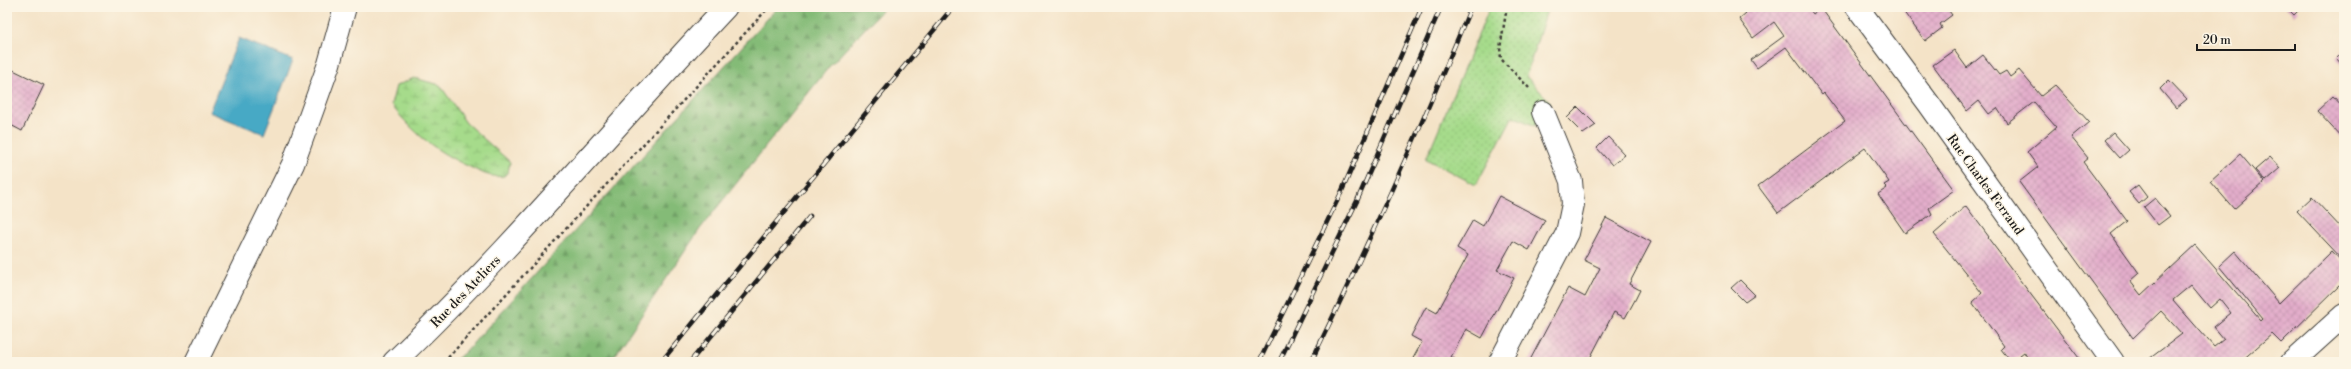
<svg xmlns="http://www.w3.org/2000/svg" width="2351" height="369" font-family="'Libre Bodoni',serif">
<style>
.grass{fill:url(#grass-dots);stroke:#617c54}
.forest{fill:url(#forest-firs);stroke:#506c4a}
.wetland{fill:url(#wetland-marsh);stroke:#617c54}
.water{fill:#46a9c5;stroke:#316270}
.building{fill:url(#building-cross-hatch);fill-rule:evenodd}
.lines{fill:none;stroke-linecap:round;stroke-linejoin:round}
.minor-casing{stroke:#3c3a36;stroke-width:24}
.path{stroke:#3c3a36;stroke-width:2.5;stroke-dasharray:3 3;stroke-linecap:butt}
.minor{stroke:#fff;stroke-width:22}
.rail-casing{stroke:#1c1c1c;stroke-width:4.5}
.rail{stroke:#fcf5e5;stroke-width:3;stroke-dasharray:9;stroke-linecap:butt}
.labels{text-anchor:middle;stroke-width:3;stroke-linejoin:round;paint-order:stroke}
.street-label{font-size:13px;fill:#1c1c1c;stroke:#fcf5e5}
</style>
<defs>
<pattern id="grass-dots" width="8" height="8" patternUnits="userSpaceOnUse"><rect width="8" height="8" fill="#a6db8b"/><path d="M2 2h.1M6 6h.1" fill="none" stroke="#8ebb77" stroke-width="1.8" stroke-linecap="round"/></pattern>
<pattern id="forest-firs" width="22" height="20" patternUnits="userSpaceOnUse"><rect width="22" height="20" fill="#84bb77"/><path d="M5 1l3.5 6h-7zM16 11l3.5 6h-7z" fill="#71a066"/></pattern>
<pattern id="wetland-marsh" width="20" height="14" patternUnits="userSpaceOnUse"><rect width="20" height="14" fill="#a6db8b"/><path d="M1 5h8M5 5V1M11 12h8M15 12V8" fill="none" stroke="#8ebb77"/></pattern>
<pattern id="building-cross-hatch" width="8" height="8" patternUnits="userSpaceOnUse"><rect width="8" height="8" fill="#e3adcb"/><path d="M0 0l8 8M0 8l8-8" fill="none" stroke="#c294ae"/></pattern>
</defs>
<rect width="100%" height="100%" fill="#fcf5e5"/>
<filter id="ink" filterUnits="userSpaceOnUse"><feTurbulence type="fractalNoise" baseFrequency=".025" numOctaves="2"/><feDisplacementMap in="SourceGraphic" scale="8" xChannelSelector="R" yChannelSelector="G"/><feConvolveMatrix kernelMatrix="1 2 1 2 8 2 1 2 1" color-interpolation-filters="sRGB"/></filter>
<filter id="wash" filterUnits="userSpaceOnUse"><feTurbulence type="fractalNoise" baseFrequency=".012" numOctaves="4" result="noise"/><feDisplacementMap in="SourceGraphic" scale="16" xChannelSelector="R" yChannelSelector="G"/><feGaussianBlur stdDeviation="0.9" result="paint"/><feColorMatrix in="noise" values="0 0 0 0 0 0 0 0 0 0 0 0 0 0 0 0 0 1.4 0 .05"/><feComposite in="paint" operator="in"/></filter>
<g filter="url(#wash)">
<rect width="100%" height="100%" fill="#f4e3c7"/>
<path class="grass" d="M1490 7H1548L1526 76 1550 102 1535 126 1513 116 1476 185 1426 159Z"/>
<path class="forest" d="M778 7H885L829 67 700 229 610 362H453L465 352Z"/>
<path class="wetland" d="M414 78 440 85 466 123 510 162 508 172 504 176C491 178 482 173 470 167 436 152 415 134 391 105L396 86Z"/>
<path class="water" d="M239 38 293 60 264 134 209 112Z"/>
<g id="blocks">
<path class="building" d="M1742 7H1808L1813 14 1821 8 1954 190 1929 208 1932 214 1905 233 1878 194 1887 188 1884 185 1889 182 1865 148 1778 213 1758 186 1845 121 1824 93 1822 95 1786 47 1757 68 1751 60 1784 36 1774 22 1753 38 1739 19 1746 13Z
M1900 7H1946L1952 15 1940 24 1942 28 1925 41Z
M2286 7H2294L2298 11 2294 15Z
M1954 50 1967 68 1983 55 1999 75 2006 71 2010 77 2019 70 2041 96 2055 85 2089 122 2071 137 2088 158 2083 162 2127 221 2111 234 2139 273 2130 281 2141 295 2195 245 2261 321 2263 319 2219 266 2235 251 2279 303 2332 251 2344 264V281L2281 343 2272 334 2240 362H2151L2149 359 2182 334 2161 311 2133 338 2019 182 2038 167 2027 152 2056 127 2034 102 2007 123 1997 108 1989 114 1979 101 1967 111 1933 65ZM2191 285 2210 308 2220 299 2231 313 2214 327 2224 339 2214 347 2173 300Z
M2344 50V67L2336 58Z
M7 67 44 85 22 131 7 123Z
M2169 80 2187 99 2176 108 2160 89Z
M2333 96 2344 108V140L2317 111Z
M1578 107 1596 125 1583 134 1567 118Z
M2113 132 2129 150 2120 158 2104 140Z
M1608 137 1625 155 1612 165 1597 148Z
M2240 154 2264 182 2234 209 2210 181Z
M2270 157 2280 168 2265 181 2255 170Z
M2138 185 2147 197 2139 204 2129 192Z
M1499 196 1545 220 1529 250 1513 241 1497 270 1514 278 1482 338 1466 329 1451 357 1460 362H1411L1422 342 1411 336 1426 307 1437 313 1468 255 1457 248 1473 220 1483 226Z
M2312 197 2344 231V261L2297 211Z
M2155 198 2170 216 2158 225 2144 207Z
M1966 206 1989 237 1988 238 2082 362H2030L2024 352 2011 362 2001 349 2004 346 1972 302 1982 293 1934 234Z
M1606 218 1651 242 1629 284 1640 290 1635 300 1625 318 1614 312 1588 362H1529L1568 288 1585 297 1600 268 1584 260Z
M1740 280 1755 295 1745 302 1731 288Z"/>
</g>
</g>
<g filter="url(#ink)">
<use href="#blocks" fill-opacity="0" stroke="#3c3a36" stroke-width="1"/>
<g class="lines">
<g class="minor-casing">
<path id="minor" d="M1857 7 1929 104 2113 362
M196 362 293 164 329 64 345 7
M394 362C511 250 615 125 726 7
M1500 362 1567 233 1573 204 1571 181 1543 112
M2292 362 2344 315"/>
</g>
<path class="path" d="M1507 7 1500 48 1501 59 1529 88
M444 362 769 7"/>
<use href="#minor" class="minor"/>
<g class="rail-casing">
<path id="rail" d="M661 362 953 7
M690 362 810 216
M1259 362 1341 193 1422 7
M1279 362 1357 201 1441 7
M1311 362C1368 245 1421 127 1471 7"/>
</g>
<use href="#rail" class="rail"/>
</g>
</g>
<g class="labels">
<g class="street-label">
<text transform="translate(1986 184) rotate(54)" y="5">Rue Charles Ferrand</text>
<text transform="translate(465 291) rotate(-46)" y="5">Rue des Ateliers</text>
</g>
</g>
<rect width="2351" height="369" fill="none" stroke="#fcf5e5" stroke-width="24"/>
<path d="M2197 44v6h98v-6" fill="none" stroke="#1c1c1c" stroke-width="2"/>
<text x="2203" y="44" font-size="12" fill="#1c1c1c" stroke="#fcf5e5" stroke-width="3" paint-order="stroke">20 m</text>
</svg>
